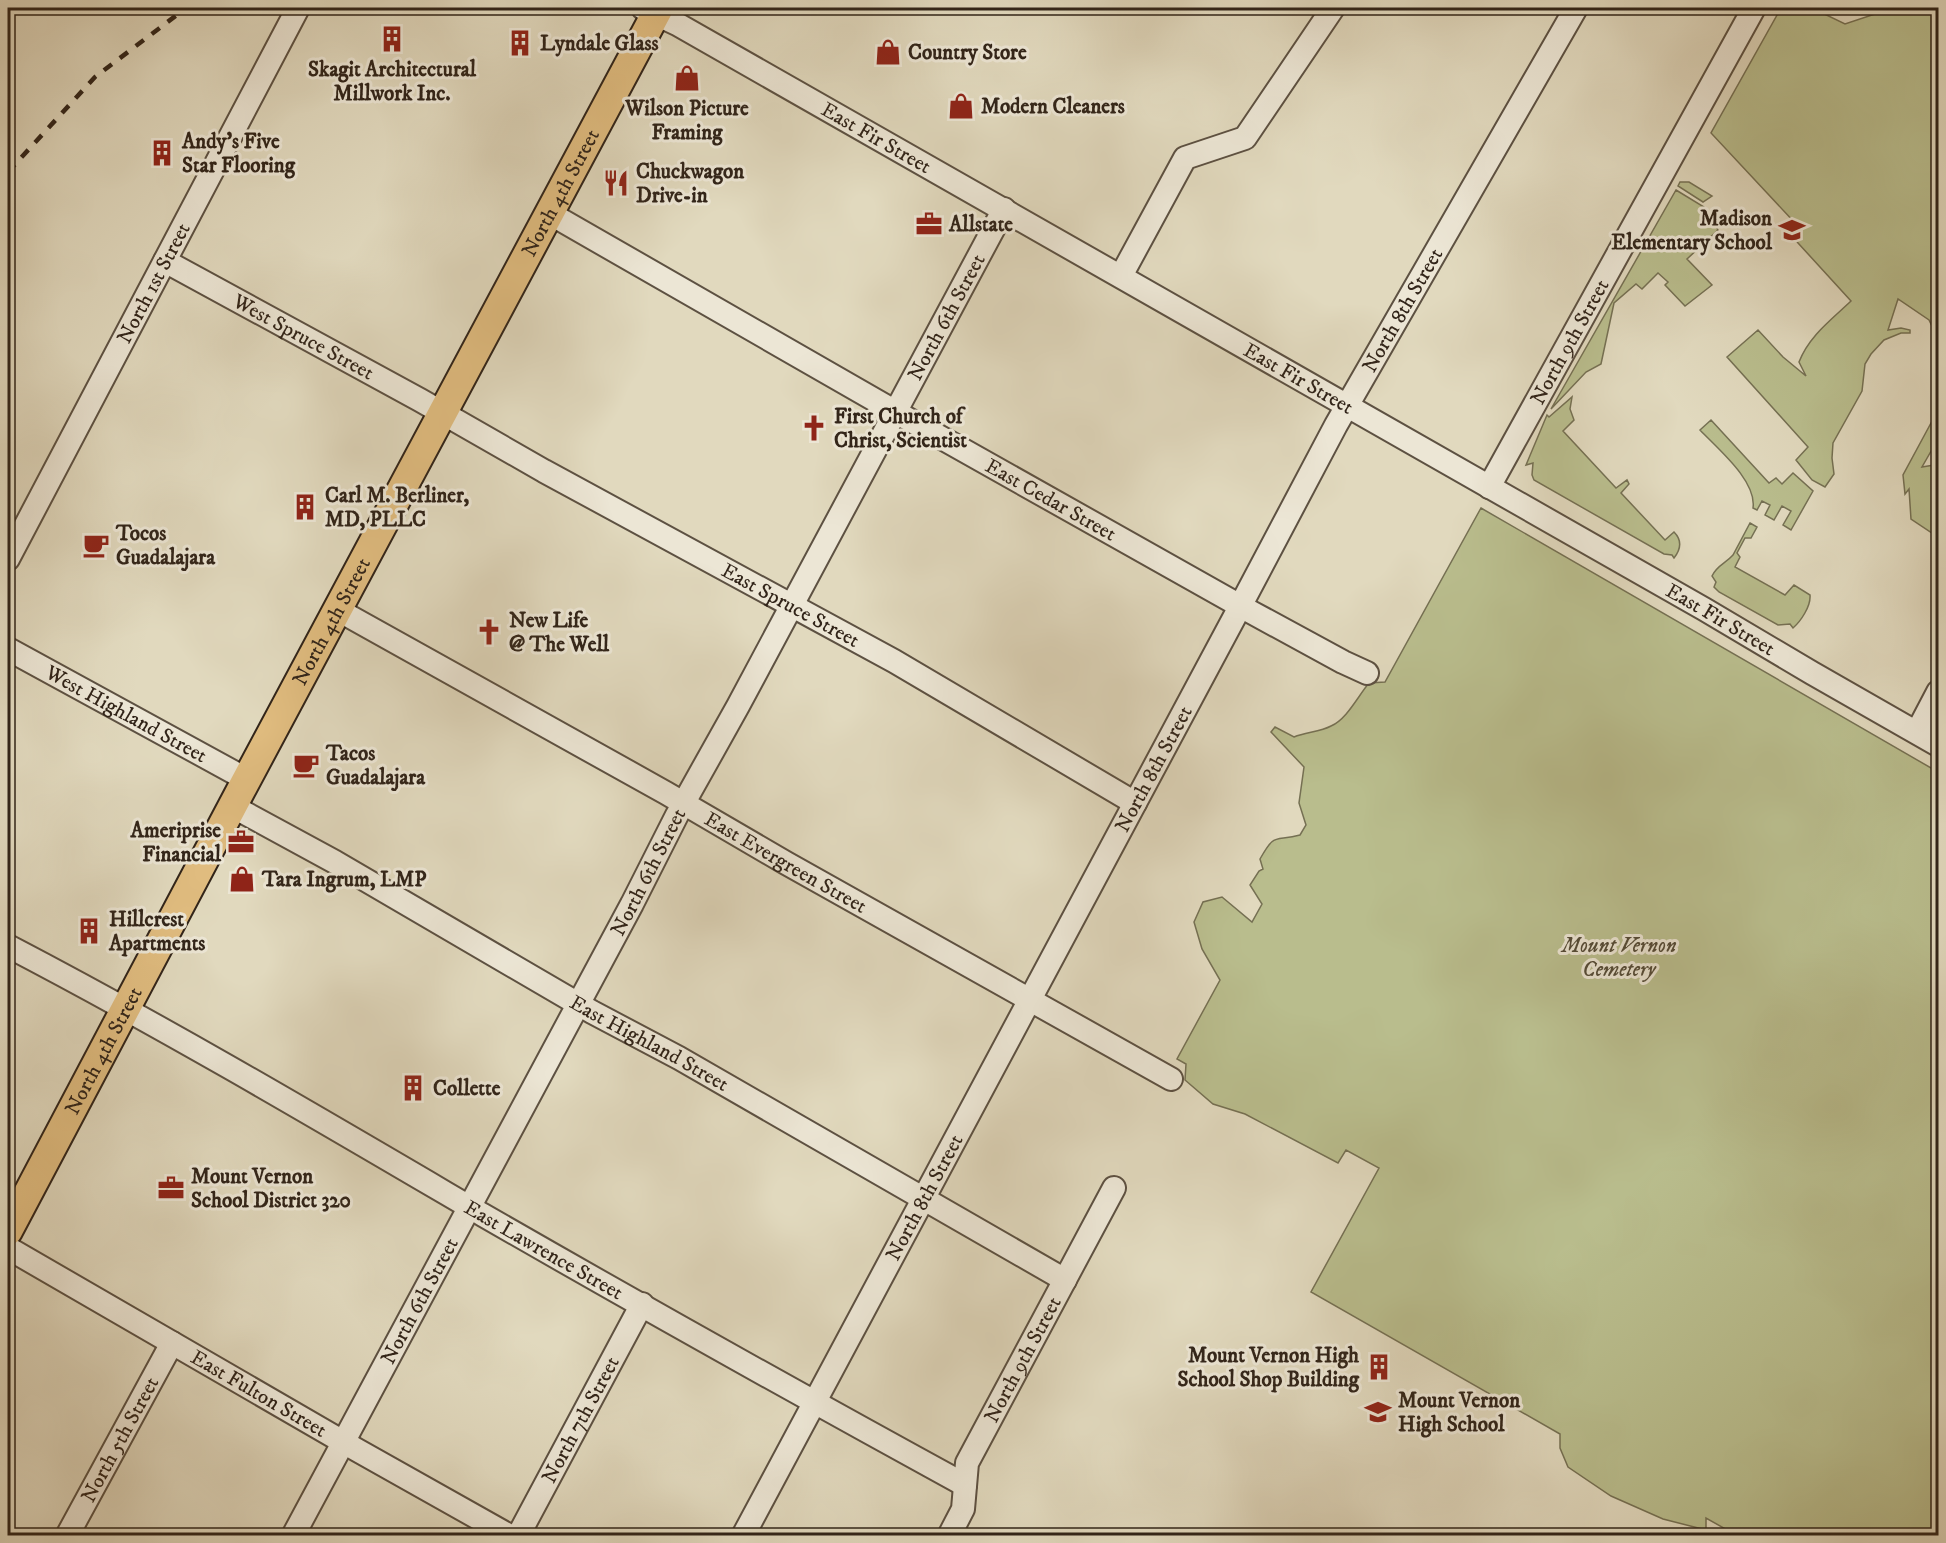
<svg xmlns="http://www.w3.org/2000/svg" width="1946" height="1543" font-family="'IM FELL DW Pica',serif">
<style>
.green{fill:#b9bd8d;stroke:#757053;stroke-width:1.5}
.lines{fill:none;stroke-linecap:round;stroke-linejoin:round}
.minor-casing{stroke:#5d5142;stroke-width:26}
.major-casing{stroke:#312419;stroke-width:32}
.minor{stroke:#ece6d5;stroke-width:22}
.major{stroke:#e0bc7f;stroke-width:28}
.rail{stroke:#312419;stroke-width:4.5;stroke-dasharray:10 10;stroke-linecap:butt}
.labels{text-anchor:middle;stroke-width:6;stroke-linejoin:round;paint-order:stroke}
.poi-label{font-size:21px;font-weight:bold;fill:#312419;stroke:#ece6d5;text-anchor:start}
.street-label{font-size:21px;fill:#312419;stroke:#ece6d5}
.park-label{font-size:21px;font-style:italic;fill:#534a36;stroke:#ece6d5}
</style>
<rect width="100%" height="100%" fill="#e1d9be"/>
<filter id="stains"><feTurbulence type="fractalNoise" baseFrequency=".00333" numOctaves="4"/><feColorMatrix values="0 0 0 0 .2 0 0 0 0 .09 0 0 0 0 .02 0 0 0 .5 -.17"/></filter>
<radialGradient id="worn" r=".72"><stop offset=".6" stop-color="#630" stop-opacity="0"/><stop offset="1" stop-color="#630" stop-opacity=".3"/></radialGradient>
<path class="green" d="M1781 8H1812L1845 24 1881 12 1875 8H1938V339L1929 320 1898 299 1888 330 1901 328 1910 330V333H1901L1884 340 1871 354 1865 364 1862 391 1833 443 1832 458 1834 474 1825 487 1812 480 1796 460 1808 447 1727 357 1758 330 1783 357 1806 376 1799 362C1809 336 1831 320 1851 301L1788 232 1796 224 1711 133Z
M1680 182H1689L1712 196 1703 202 1678 186Z
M1676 190 1704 207 1718 230 1687 259 1712 285 1685 306 1665 285 1668 282 1658 273 1642 289 1636 284 1614 303 1601 364 1586 372 1551 409Z
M1572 397 1570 409 1574 420 1563 431 1616 488 1627 480 1629 484 1621 493 1665 540 1674 532C1682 540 1681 549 1674 558L1672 555 1664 554 1534 480 1532 475 1533 463 1526 465 1547 415 1549 417Z
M1938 410V439L1922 467 1934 465 1938 459V537L1911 519 1909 489 1905 494 1903 475Z
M1711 420 1769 483 1776 478 1782 484 1793 473 1813 491 1791 530 1783 525 1791 511 1782 506 1774 520 1765 515 1770 505 1762 501 1757 510 1753 508C1757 481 1718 449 1700 430Z
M1481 508 1938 772V1535H1736L1706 1518V1530L1663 1519 1611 1496 1568 1467 1560 1448V1434L1311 1292 1379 1168 1346 1150 1338 1163 1245 1114 1213 1104 1185 1080 1186 1064 1177 1059 1220 980 1202 949 1194 922 1203 902 1222 897 1252 922 1262 904 1250 885 1259 871 1263 869 1260 859C1275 832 1274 842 1300 835L1306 825 1299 803 1304 767 1271 732 1275 727 1294 737C1306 732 1320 732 1331 726 1347 719 1358 696 1369 683L1385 682Z
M1750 523 1757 527 1751 538H1745L1737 553 1740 557 1735 567 1785 595 1794 585 1810 595C1811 606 1801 621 1793 628L1790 624 1778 625 1719 592 1714 587 1716 582 1712 576C1717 565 1725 564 1733 555Z"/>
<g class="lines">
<g class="minor-casing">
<g id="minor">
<path id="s1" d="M643 8 677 24 1704 609 1812 673 1938 745"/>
<path id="s2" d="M549 213 908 419 1251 612 1343 662 1367 673"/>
<path id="s3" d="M165 261 420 400 544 471 894 661 1135 803"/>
<path d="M1121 276 1185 158 1245 138 1333 8"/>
<path id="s4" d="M1489 487 1754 8"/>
<path id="s5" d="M8 559 298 8"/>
<path id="s6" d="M338 610 666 793 786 863 1171 1079"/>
<path id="s7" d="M8 649 246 779"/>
<path d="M1917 732 1938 692"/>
<path id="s8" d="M232 806 335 862 592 1012 679 1058 1065 1280"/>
<path id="s9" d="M8 946C169 1030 326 1123 483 1215 643 1307 804 1397 965 1485"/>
<path id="s10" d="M8 1248 357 1450 510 1536"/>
<path id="s11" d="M67 1536 172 1343"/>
<path id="s12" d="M293 1536 632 904 677 815 738 706 1004 209"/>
<path id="s13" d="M518 1536 642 1304"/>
<path id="s14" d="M743 1536 1234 618 1336 425 1576 8"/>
<path id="s15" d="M949 1536 963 1509 967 1463 1114 1188"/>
</g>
</g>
<g class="major-casing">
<g id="major">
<path id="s16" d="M8 1231 241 790 659 8"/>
</g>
</g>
<use href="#minor" class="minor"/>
<use href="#major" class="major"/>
<path class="rail" d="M8 172 95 77 186 8"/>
</g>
<defs>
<g id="building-bare" transform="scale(2.07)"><path d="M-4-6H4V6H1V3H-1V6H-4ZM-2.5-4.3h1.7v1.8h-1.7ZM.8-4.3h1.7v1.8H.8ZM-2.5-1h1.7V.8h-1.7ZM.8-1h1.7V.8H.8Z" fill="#8f2418" stroke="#ece6d5" stroke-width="2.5" paint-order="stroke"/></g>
<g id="shop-bare" transform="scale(2.07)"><path d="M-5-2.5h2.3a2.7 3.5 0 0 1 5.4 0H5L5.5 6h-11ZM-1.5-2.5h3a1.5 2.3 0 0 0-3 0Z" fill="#8f2418" stroke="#ece6d5" stroke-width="2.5" paint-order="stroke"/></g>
<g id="restaurant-bare" transform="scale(2.07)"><path d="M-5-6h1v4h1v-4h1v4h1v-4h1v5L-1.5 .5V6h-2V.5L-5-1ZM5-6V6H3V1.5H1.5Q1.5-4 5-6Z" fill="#8f2418" stroke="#ece6d5" stroke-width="2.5" paint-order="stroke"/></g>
<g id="office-bare" transform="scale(2.07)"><path d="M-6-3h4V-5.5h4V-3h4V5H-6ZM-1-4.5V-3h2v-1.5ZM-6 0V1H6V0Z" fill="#8f2418" stroke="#ece6d5" stroke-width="2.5" paint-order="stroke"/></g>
<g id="school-bare" transform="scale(2.07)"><path d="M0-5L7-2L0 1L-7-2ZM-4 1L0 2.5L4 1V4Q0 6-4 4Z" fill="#8f2418" stroke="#ece6d5" stroke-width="2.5" paint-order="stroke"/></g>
<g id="church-bare" transform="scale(2.07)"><path d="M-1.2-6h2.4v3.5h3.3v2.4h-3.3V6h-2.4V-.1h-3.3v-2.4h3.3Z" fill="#8f2418" stroke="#ece6d5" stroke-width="2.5" paint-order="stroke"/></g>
<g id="cafe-bare" transform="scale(2.07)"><path d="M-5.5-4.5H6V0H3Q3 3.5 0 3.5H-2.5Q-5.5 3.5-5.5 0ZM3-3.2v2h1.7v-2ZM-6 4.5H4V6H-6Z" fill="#8f2418" stroke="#ece6d5" stroke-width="2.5" paint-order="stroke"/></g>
</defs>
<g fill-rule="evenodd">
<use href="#building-bare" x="392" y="39"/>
<use href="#building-bare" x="520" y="43"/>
<use href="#shop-bare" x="888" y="52"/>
<use href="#shop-bare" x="687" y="78"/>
<use href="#shop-bare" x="961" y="106"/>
<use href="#building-bare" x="162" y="153"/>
<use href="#restaurant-bare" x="616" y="183"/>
<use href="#office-bare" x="929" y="224"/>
<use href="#school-bare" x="1792" y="230"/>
<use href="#church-bare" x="814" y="428"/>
<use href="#building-bare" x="305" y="507"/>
<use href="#cafe-bare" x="96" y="545"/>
<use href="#church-bare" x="489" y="632"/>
<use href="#cafe-bare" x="306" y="765"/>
<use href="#office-bare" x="241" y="842"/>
<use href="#shop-bare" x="242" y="879"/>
<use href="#building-bare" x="89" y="931"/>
<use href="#building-bare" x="413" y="1088"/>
<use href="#office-bare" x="171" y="1188"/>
<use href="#building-bare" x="1379" y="1367"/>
<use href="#school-bare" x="1378" y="1412"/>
</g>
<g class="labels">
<g class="poi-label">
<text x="540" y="50">Lyndale Glass</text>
<text x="908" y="59">Country Store</text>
<text x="392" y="76" text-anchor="middle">Skagit Architectural<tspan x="392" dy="24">Millwork Inc.</tspan></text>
<text x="981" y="113">Modern Cleaners</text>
<text x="687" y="115" text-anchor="middle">Wilson Picture<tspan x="687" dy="24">Framing</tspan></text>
<text x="182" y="148">Andy's Five<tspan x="182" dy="24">Star Flooring</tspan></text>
<text x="636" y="178">Chuckwagon<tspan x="636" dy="24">Drive-in</tspan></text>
<text x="1772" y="225" text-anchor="end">Madison<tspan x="1772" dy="24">Elementary School</tspan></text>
<text x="949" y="231">Allstate</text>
<text x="834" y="423">First Church of<tspan x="834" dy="24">Christ, Scientist</tspan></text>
<text x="325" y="502">Carl M. Berliner,<tspan x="325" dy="24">MD, PLLC</tspan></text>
<text x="116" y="540">Tocos<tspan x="116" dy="24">Guadalajara</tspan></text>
<text x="509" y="627">New Life<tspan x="509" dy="24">@ The Well</tspan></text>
<text x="326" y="760">Tacos<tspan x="326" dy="24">Guadalajara</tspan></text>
<text x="221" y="837" text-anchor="end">Ameriprise<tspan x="221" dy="24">Financial</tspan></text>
<text x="262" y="886">Tara Ingrum, LMP</text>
<text x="109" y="926">Hillcrest<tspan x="109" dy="24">Apartments</tspan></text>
<text x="433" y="1095">Collette</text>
<text x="191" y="1183">Mount Vernon<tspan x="191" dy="24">School District 320</tspan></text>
<text x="1359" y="1362" text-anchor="end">Mount Vernon High<tspan x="1359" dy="24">School Shop Building</tspan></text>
<text x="1398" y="1407">Mount Vernon<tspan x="1398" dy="24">High School</tspan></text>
</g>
<g class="street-label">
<text dy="7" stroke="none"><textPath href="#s1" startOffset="267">East Fir Street</textPath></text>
<text dy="7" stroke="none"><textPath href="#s16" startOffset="1176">North 4th Street</textPath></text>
<text dy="7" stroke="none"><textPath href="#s5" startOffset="312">North 1st Street</textPath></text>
<text dy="7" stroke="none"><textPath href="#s14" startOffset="1392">North 8th Street</textPath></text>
<text dy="7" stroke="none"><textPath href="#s12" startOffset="1383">North 6th Street</textPath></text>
<text dy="7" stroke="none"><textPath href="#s3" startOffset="158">West Spruce Street</textPath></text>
<text dy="7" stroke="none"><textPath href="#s4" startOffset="166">North 9th Street</textPath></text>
<text dy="7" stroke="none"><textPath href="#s1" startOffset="753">East Fir Street</textPath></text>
<text dy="7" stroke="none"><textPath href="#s2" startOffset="578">East Cedar Street</textPath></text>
<text dy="7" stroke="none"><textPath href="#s3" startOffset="714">East Spruce Street</textPath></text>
<text dy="7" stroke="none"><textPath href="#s1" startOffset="1239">East Fir Street</textPath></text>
<text dy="7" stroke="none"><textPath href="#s16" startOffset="690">North 4th Street</textPath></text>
<text dy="7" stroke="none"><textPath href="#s7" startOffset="135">West Highland Street</textPath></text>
<text dy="7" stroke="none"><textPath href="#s14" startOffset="870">North 8th Street</textPath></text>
<text dy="7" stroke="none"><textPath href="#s6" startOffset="514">East Evergreen Street</textPath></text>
<text dy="7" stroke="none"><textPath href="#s12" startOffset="753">North 6th Street</textPath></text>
<text dy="7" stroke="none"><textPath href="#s8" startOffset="480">East Highland Street</textPath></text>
<text dy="7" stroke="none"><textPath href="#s16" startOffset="204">North 4th Street</textPath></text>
<text dy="7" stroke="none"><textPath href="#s14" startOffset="384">North 8th Street</textPath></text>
<text dy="7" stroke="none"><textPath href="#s9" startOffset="616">East Lawrence Street</textPath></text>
<text dy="7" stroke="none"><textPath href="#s12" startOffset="267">North 6th Street</textPath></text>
<text dy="7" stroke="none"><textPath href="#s15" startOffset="194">North 9th Street</textPath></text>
<text dy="7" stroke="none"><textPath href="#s10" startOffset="290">East Fulton Street</textPath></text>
<text dy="7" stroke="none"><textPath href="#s13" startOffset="132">North 7th Street</textPath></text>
<text dy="7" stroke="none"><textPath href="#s11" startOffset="110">North 5th Street</textPath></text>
</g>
<g class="park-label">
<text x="1619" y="952">Mount Vernon<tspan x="1619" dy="24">Cemetery</tspan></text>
</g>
</g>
<rect width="1946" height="1543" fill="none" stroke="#e1d9be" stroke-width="30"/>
<rect x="9" y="9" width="1928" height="1525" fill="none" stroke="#312419" stroke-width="3"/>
<rect x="15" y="15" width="1916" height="1513" fill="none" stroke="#312419" stroke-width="1.5"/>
<rect width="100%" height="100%" filter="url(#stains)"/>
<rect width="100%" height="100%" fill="url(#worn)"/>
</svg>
